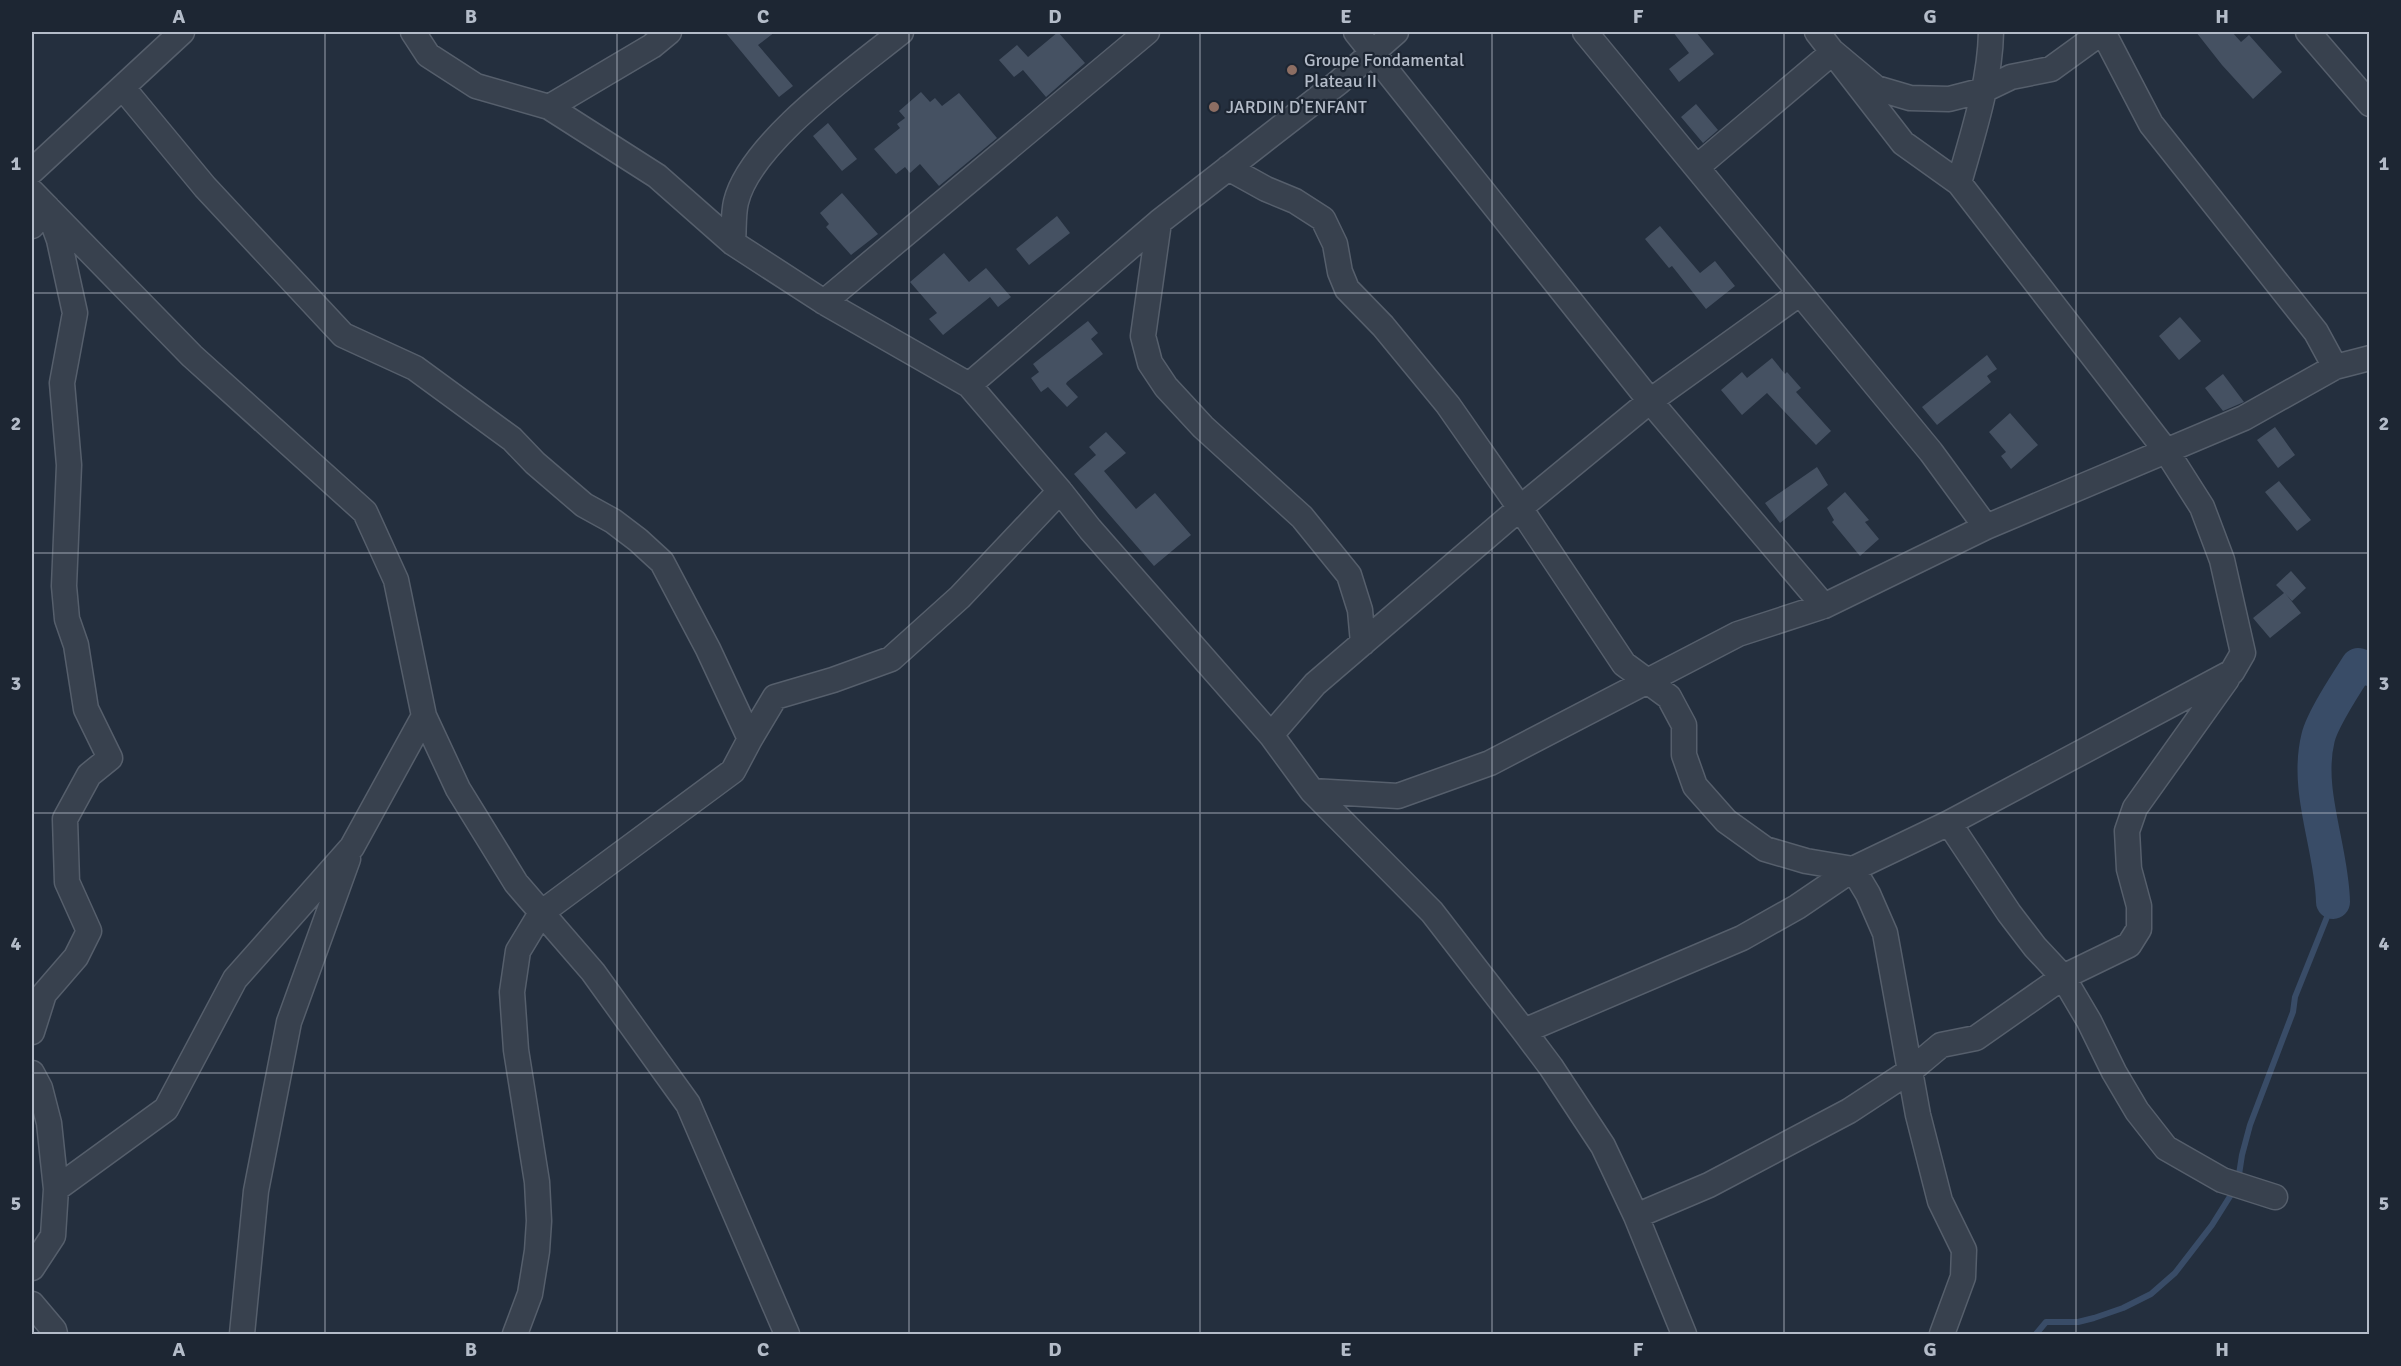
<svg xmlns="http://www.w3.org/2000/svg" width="2401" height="1366" font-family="Signika,sans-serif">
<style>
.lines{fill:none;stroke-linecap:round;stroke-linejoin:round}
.stream{stroke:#394c67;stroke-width:6}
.river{stroke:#394c67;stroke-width:34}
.building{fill:#455162}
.minor-casing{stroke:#565f6c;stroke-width:27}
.minor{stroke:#38414e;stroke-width:24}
.grid{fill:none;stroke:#b4bcc9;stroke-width:1.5;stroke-opacity:0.55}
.education-dot{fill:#8d6e63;stroke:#1d2633;stroke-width:2}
.labels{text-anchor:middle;stroke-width:4.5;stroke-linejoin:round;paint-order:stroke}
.poi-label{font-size:18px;fill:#b4bcc9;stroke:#1d2633;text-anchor:start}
.neatline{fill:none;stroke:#b4bcc9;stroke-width:2}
.grid-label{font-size:20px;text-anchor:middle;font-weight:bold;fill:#b4bcc9}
</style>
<rect width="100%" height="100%" fill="#242f3e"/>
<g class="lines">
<path class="stream" d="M2238 1181 2242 1155 2250 1125 2293 1012 2295 997 2333 902
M2036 1334 2046 1322H2078L2094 1318 2123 1308 2151 1294 2175 1273 2212 1225 2234 1190"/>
<path class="river" d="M2333 902C2332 848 2305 791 2318 738 2322 720 2347 682 2358 665L2370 669"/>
</g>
<path class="building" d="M725 32H775L758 45 793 86 779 97Z
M1058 32 1085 63 1046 97 1023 70 1014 77 999 60 1017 45 1028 57Z
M1673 32H1696L1714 54 1679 82 1669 69 1689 53Z
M2196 32H2232L2241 42 2249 35 2282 72 2253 99 2222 65Z
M921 92 930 102 935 98 942 106 959 93 997 138 939 186 920 164 910 173 905 167 896 174 874 149 900 128 897 124 905 118 899 111Z
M1696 104 1718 130 1703 143 1681 117Z
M828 123 857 159 842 171 813 136Z
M842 193 878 234 851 255 826 227 829 224 820 213Z
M1057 216 1070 233 1029 265 1016 249Z
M1660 226 1700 273 1715 261 1735 286 1706 309 1672 266 1669 268 1645 239Z
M944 253 969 282 986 268 1011 297 998 307 990 297 943 335 929 319 937 313 910 282Z
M2180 317 2201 341 2179 360 2159 336Z
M1088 321 1098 333 1091 339 1103 354 1067 382 1066 384 1078 397 1067 407 1048 387 1041 392 1031 378 1039 372 1033 364Z
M1987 355 1997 369 1987 376 1991 382 1937 425 1922 407Z
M1772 358 1785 374 1787 372 1801 388 1796 392 1831 431 1816 445 1767 393 1742 415 1721 390 1742 372 1747 378Z
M2223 374 2244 402 2223 411 2205 388Z
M2010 413 2038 445 2011 469 2001 456 2006 452 1989 432Z
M2275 427 2295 455 2278 468 2257 440Z
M1106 432 1126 453 1104 471 1136 509 1155 493 1191 535 1154 566 1074 474 1096 455 1089 447Z
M1817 467 1828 485 1780 523 1765 503Z
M2279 481 2311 520 2297 531 2265 492Z
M1845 492 1869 520 1865 522 1879 539 1860 556 1832 522 1834 520 1827 508Z
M2291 571 2306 588 2292 601 2285 593 2301 613 2270 638 2253 618 2284 593 2276 585Z"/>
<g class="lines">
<g class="minor-casing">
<path id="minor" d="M413 32 428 55 476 86 549 107 657 176 733 243 824 302 969 385 1060 491 1090 529 1271 735 1312 791 1432 912 1524 1031 1551 1067 1603 1146 1636 1216 1684 1334
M1356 32 1650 401 1824 606
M1585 32 1931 452 1986 527
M2308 32 2370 104
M123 88 205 187 343 335 415 368 512 439 535 463 584 505 613 521 638 540 662 562 708 649 750 739 733 771 541 913 518 951 512 992 516 1050 537 1182 539 1221 537 1251 530 1294 515 1334
M549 107 652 46 669 32
M1697 167 1833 52 1876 88 1910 98 1949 99 1984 90 2011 77 2051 69 2102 32
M1228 168 1266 189 1295 201 1323 219 1335 244 1340 272 1347 289 1383 326 1448 405 1520 508 1624 664 1669 697 1684 725V755L1695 786 1726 821 1765 849 1806 861 1853 869 1868 894 1885 933 1918 1115 1940 1201 1964 1250 1963 1277 1942 1334
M32 171 182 32
M1959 183C1973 133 1990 83 1991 32
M32 192 192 356 365 512 396 580 424 716 458 789 516 883 593 972 688 1104 787 1334
M1159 222 1143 336 1150 363 1166 387 1203 427 1302 517 1349 575 1360 610 1363 643
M32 226 47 207 59 240 75 313 62 383 69 465 64 586 67 619 76 645 86 709 110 758 89 775 65 819 67 882 89 931 76 957 44 994 32 1032
M733 243C734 230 733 214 736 202 750 143 854 70 901 32
M824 302 1147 32
M2335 367 2370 358
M969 385 1159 222 1339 82 1396 32
M1271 735 1315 684 1520 508 1650 401 1799 294
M750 739 775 697 833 680 891 659 960 597 1060 491
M1312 791 1398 796 1490 763 1738 634 1824 606 1986 527 2244 418 2335 367 2316 332 2151 124 2103 32
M1949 823 2009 913 2035 947 2063 977 2089 1021 2114 1072 2137 1111 2166 1148 2222 1180 2275 1197
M1524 1031 1742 938 1797 907 1853 869 1949 823 2232 672 2243 653 2222 560 2202 507 2167 452 1959 183 1903 143 1817 32
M32 1073 40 1088 49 1123 56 1189 53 1236 32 1268
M56 1189 166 1109 235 979 352 847 424 716
M1636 1216 1709 1185 1849 1111 1910 1071 1941 1045 1976 1038 2063 977 2129 945 2139 929V906L2129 869 2127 831 2135 808 2227 679
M32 1304 54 1330 55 1334
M242 1334 256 1191 289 1022 348 859"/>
</g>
<use href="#minor" class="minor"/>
</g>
<path class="grid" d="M325 32V1334M617 32V1334M909 32V1334M1200 32V1334M1492 32V1334M1784 32V1334M2076 32V1334M32 293H2370M32 553H2370M32 813H2370M32 1073H2370"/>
<g class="education-dot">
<circle cx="1292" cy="70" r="6"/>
<circle cx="1214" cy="107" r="6"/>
</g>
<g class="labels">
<g class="poi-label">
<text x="1304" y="66">Groupe Fondamental<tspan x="1304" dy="21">Plateau II</tspan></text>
<text x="1226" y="113">JARDIN D'ENFANT</text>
</g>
</g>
<rect width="2401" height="1366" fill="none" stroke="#1d2633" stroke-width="66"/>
<rect x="33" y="33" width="2335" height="1300" class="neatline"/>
<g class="grid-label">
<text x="179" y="23">A</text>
<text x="471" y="23">B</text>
<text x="763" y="23">C</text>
<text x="1055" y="23">D</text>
<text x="1346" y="23">E</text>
<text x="1638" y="23">F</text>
<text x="1930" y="23">G</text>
<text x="2222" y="23">H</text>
<text x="16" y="170">1</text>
<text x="2384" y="170">1</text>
<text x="16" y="430">2</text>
<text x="2384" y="430">2</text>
<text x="16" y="690">3</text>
<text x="2384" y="690">3</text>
<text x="16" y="950">4</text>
<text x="2384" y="950">4</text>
<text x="16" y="1210">5</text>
<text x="2384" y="1210">5</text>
<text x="179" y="1356">A</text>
<text x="471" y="1356">B</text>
<text x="763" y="1356">C</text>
<text x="1055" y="1356">D</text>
<text x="1346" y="1356">E</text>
<text x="1638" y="1356">F</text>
<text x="1930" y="1356">G</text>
<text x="2222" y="1356">H</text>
</g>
</svg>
